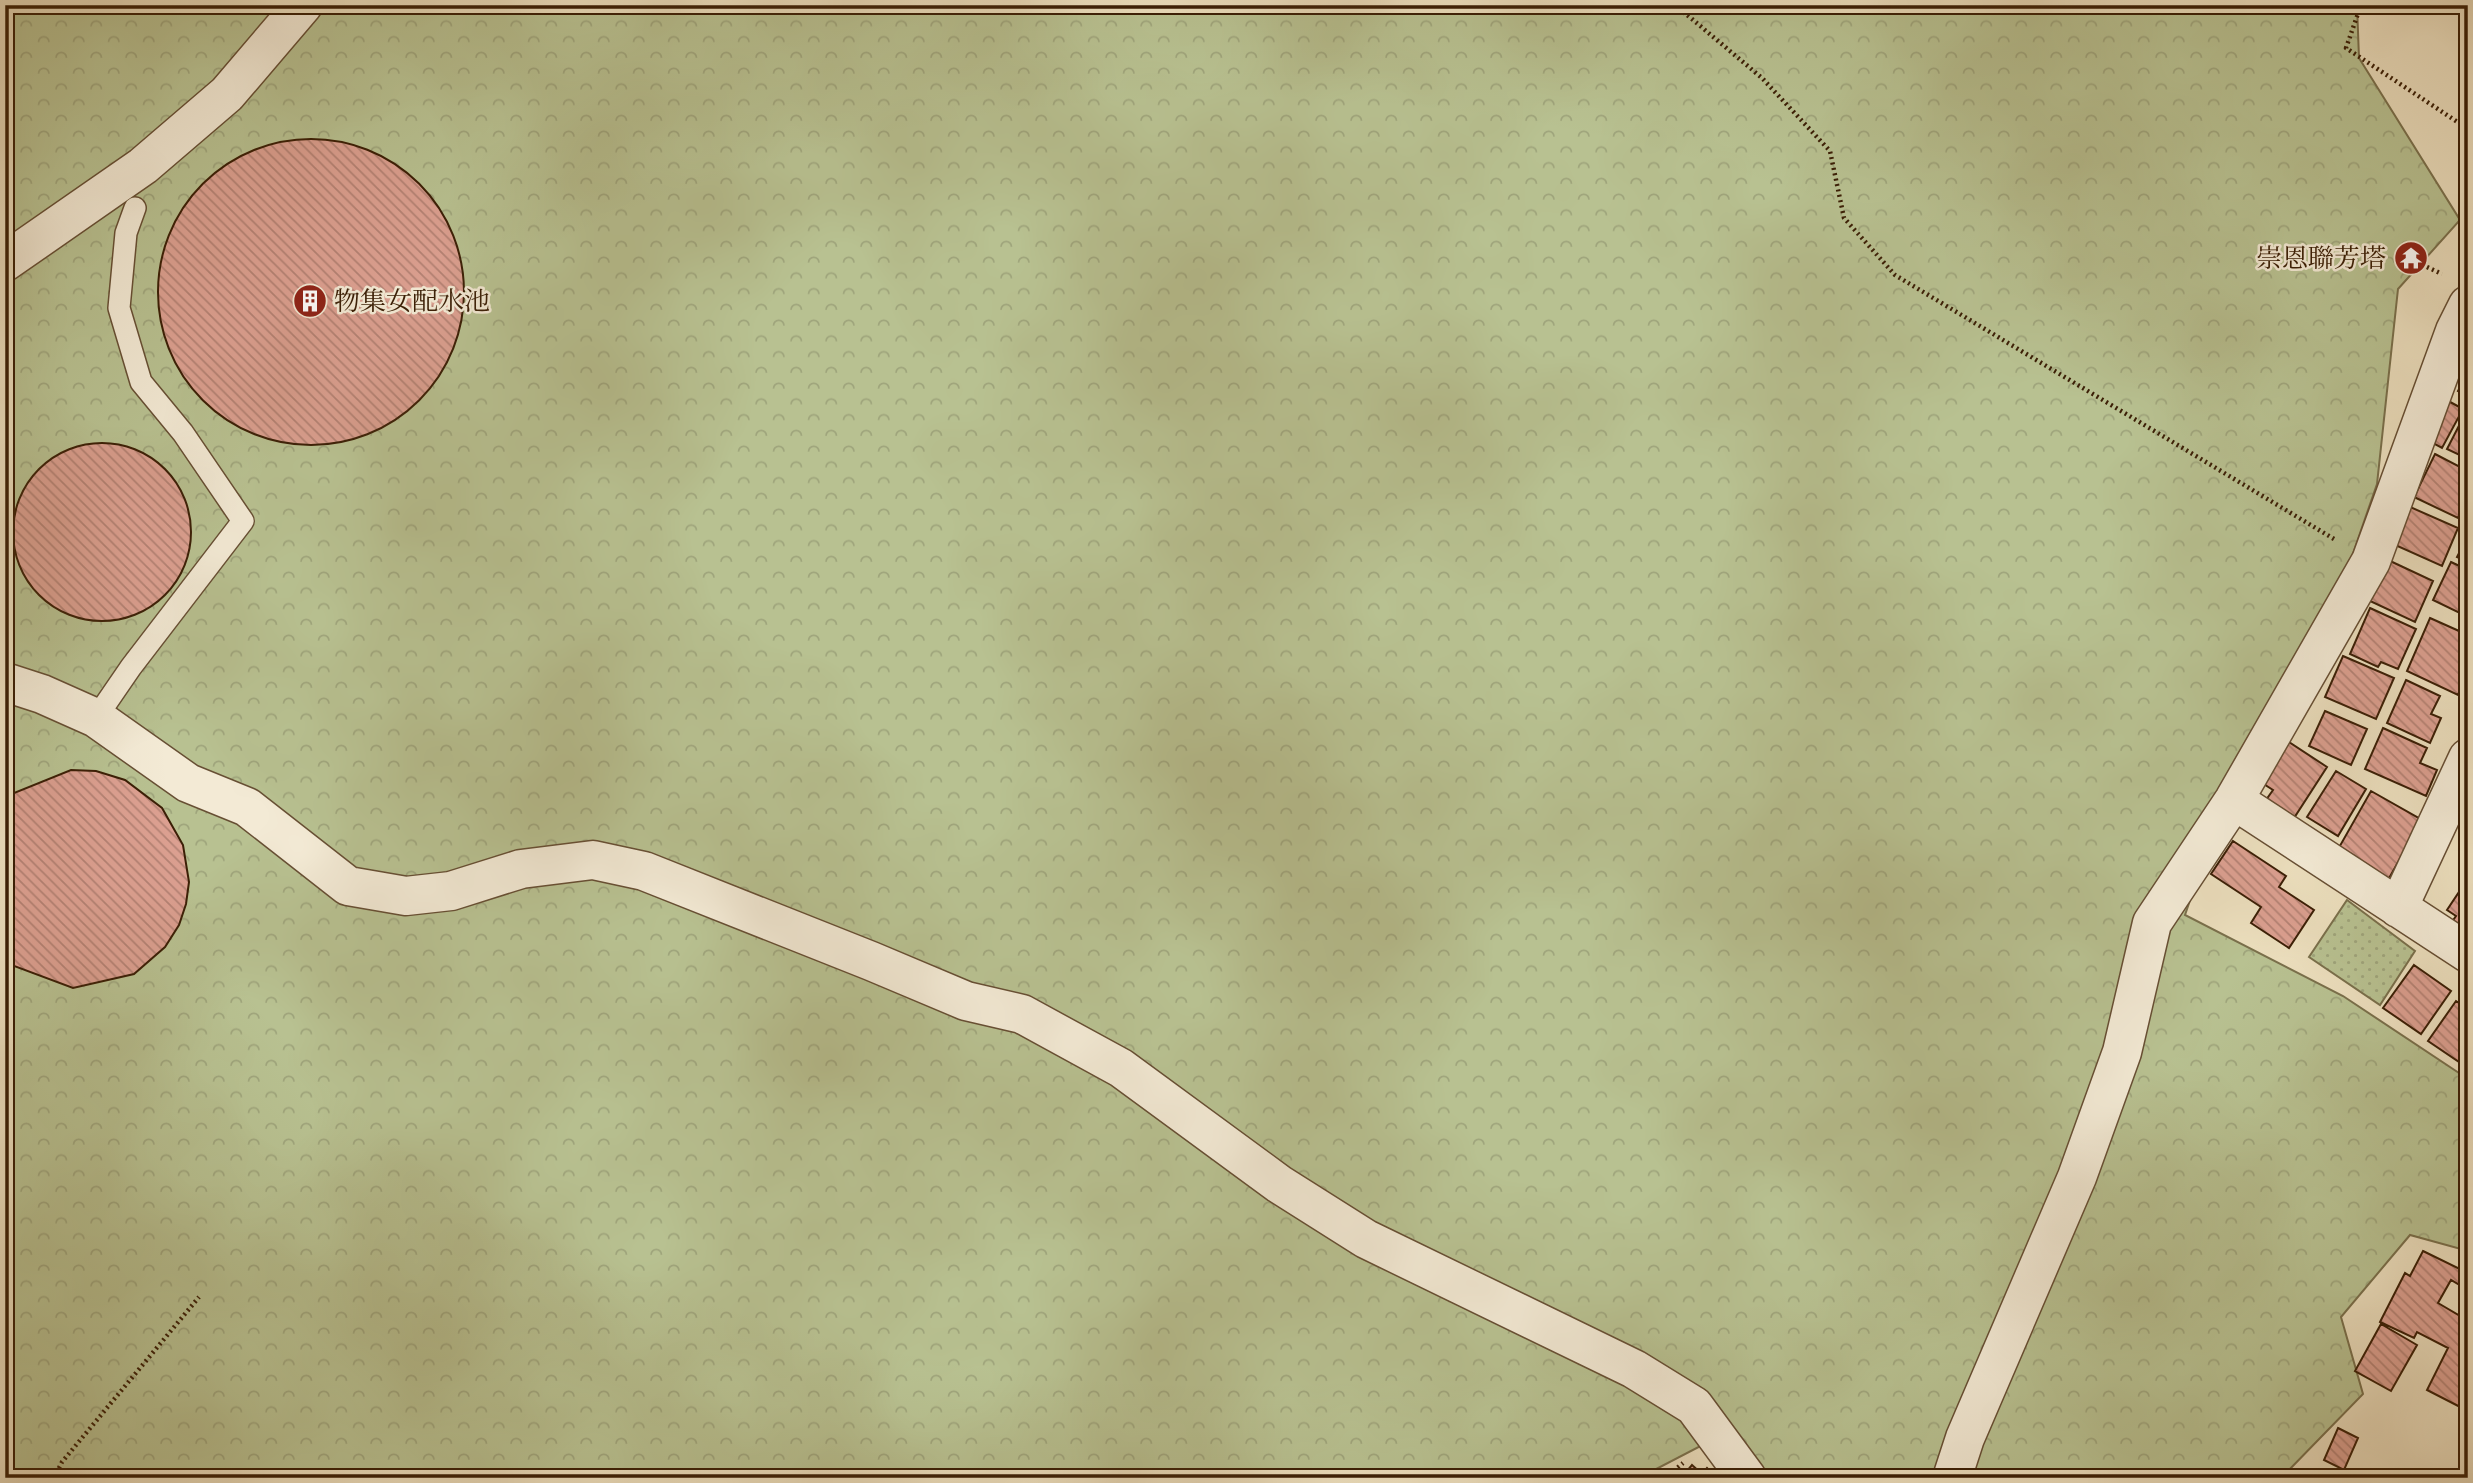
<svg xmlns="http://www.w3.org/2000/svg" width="2473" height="1483" font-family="'IM FELL French Canon','Noto Serif JP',serif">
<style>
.forest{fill:url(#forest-crowns);stroke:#7a704c;stroke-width:2}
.park{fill:url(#park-dots);stroke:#7a704c;stroke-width:2}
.building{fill:url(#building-back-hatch);stroke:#3b1f06;stroke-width:2}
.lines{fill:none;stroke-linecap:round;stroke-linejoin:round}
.lane-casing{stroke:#674f34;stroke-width:24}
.street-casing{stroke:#674f34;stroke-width:41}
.path{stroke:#3b1f06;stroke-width:4.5;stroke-dasharray:2 3.5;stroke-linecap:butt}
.lane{stroke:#f3ead5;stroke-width:21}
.street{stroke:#f3ead5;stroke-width:38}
.labels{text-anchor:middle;stroke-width:5;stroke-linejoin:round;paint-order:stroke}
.poi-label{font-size:26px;fill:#3b1f06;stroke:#f3ead5;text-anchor:end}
</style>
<defs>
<pattern id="forest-crowns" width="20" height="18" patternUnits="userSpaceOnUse" patternTransform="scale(1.75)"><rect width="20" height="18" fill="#b8c191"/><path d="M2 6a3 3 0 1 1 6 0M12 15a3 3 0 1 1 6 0" fill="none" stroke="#9fa57c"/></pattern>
<pattern id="park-dots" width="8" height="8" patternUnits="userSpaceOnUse" patternTransform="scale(1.75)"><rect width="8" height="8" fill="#b8c191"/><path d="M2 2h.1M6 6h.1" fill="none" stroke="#9fa57c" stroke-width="1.8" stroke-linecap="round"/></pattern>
<pattern id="building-back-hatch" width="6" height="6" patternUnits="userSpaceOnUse" patternTransform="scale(1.75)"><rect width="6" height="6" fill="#dca091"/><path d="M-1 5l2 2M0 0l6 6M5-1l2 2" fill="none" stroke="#b48274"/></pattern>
</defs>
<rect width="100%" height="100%" fill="#ecdfbe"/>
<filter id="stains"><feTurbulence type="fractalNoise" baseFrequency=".00286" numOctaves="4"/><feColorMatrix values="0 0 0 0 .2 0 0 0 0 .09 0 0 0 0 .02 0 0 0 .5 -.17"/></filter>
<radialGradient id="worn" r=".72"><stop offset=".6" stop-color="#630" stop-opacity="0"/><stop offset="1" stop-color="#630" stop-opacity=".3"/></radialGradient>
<path class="forest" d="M5 5H2357L2359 58 2460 220 2398 289 2377 484 2349 565 2239 757 2185 915 2343 996 2468 1079V1251L2410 1235 2341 1317 2363 1394 2285 1474V1478H1753L1712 1440 1639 1478H5Z"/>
<path class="park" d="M2347 900 2415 951 2380 1005 2309 957Z"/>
<path class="building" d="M158 292a153 153 0 1 1 306 0a153 153 0 1 1-306 0Z
M2468 372V396L2458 391Z
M2441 397 2463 409 2442 448 2420 436Z
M2467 410H2468V459L2447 449Z
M13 532a89 89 0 1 1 178 0a89 89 0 1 1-178 0Z
M2435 454 2468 471V499L2458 518 2414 497Z
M2401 503 2458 528 2442 566 2384 540Z
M2468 536V562L2457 557Z
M2388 560 2433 581 2415 622 2370 601Z
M2451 562 2468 570V617L2433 600Z
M2370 608 2416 629 2398 669 2381 662 2378 667 2350 654Z
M2430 618 2468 635V674L2458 695 2407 671Z
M2343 656 2394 678 2376 719 2325 697Z
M2406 680 2440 696 2431 714 2441 718 2430 743 2387 723Z
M2325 711 2367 729 2351 765 2309 746Z
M2383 728 2427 748 2420 763 2437 770 2426 796 2365 769Z
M2286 740 2327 767 2294 818 2266 800 2273 790 2259 781Z
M71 770 96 771 125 780 162 808 183 845 189 882 186 904 179 925 165 947 134 974 73 988 14 966 5 957V800L9 795Z
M2336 771 2366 789 2338 836 2307 817Z
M2371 791 2422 820 2388 880 2337 851Z
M2233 841 2286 876 2279 887 2314 910 2289 948 2251 923 2261 907 2211 874Z
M2461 889 2468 894V943L2447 929 2456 916 2447 910Z
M2414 965 2451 991 2421 1034 2383 1008Z
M2456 1001 2468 1009V1068L2428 1041Z
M2423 1251 2468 1273V1290L2451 1280 2438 1303 2462 1317 2468 1305V1411L2427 1390 2448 1348 2417 1332 2414 1338 2380 1322 2405 1273 2410 1276Z
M2381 1324 2417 1345 2391 1391 2355 1371Z
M2338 1428 2358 1438 2344 1470 2324 1460Z
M1692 1465 1702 1474 1707 1468 1717 1478H1681Z"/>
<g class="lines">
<g class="lane-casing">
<path id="lane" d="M96 718 131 667 243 521 183 433 141 382 119 308 126 233 135 208"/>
</g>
<g class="street-casing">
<path id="street" d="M5 262 143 166 227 94 303 5
M5 682 42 694 96 718 188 783 247 807 348 886 406 896 451 891 521 869 593 860 644 871 871 961 966 1001 1022 1014 1121 1068 1279 1184 1366 1239 1634 1369 1694 1406 1747 1478
M2234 800 2468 953
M2398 908 2468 758
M1952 1478 1965 1438 2077 1177 2122 1052 2152 923 2234 800 2371 561 2455 331 2468 305"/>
</g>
<path class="path" d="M1668 5 1686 14 1762 78 1830 151 1844 218 1895 275 2334 539
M2361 5 2346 48 2468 129
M2427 267 2442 274
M54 1478 62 1462 199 1297
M1665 1478 1683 1463"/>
<use href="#lane" class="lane"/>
<use href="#street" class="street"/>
</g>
<defs>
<g id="temple-disc" transform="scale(1.75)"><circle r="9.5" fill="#8f2418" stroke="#f3ead5"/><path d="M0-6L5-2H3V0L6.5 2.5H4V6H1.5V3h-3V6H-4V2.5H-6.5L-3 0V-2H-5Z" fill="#fff"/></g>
<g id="building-disc" transform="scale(1.75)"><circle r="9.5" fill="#8f2418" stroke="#f3ead5"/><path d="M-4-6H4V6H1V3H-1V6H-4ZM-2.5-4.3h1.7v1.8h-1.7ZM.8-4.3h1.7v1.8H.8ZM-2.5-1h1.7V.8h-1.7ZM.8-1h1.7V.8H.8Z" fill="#fff"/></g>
</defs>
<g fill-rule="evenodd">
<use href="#temple-disc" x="2411" y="258"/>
<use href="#building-disc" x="310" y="301"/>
</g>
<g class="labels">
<g class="poi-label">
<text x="2386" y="267">崇恩聯芳塔</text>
<text x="334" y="310" text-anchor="start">物集女配水池</text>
</g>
</g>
<rect width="2473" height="1483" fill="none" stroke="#ecdfbe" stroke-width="28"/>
<rect x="7" y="7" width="2459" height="1469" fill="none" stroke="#3b1f06" stroke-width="3.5"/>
<rect x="14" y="14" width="2445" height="1455" fill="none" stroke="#3b1f06" stroke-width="2"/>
<rect width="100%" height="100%" filter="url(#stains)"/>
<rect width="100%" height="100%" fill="url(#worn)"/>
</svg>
